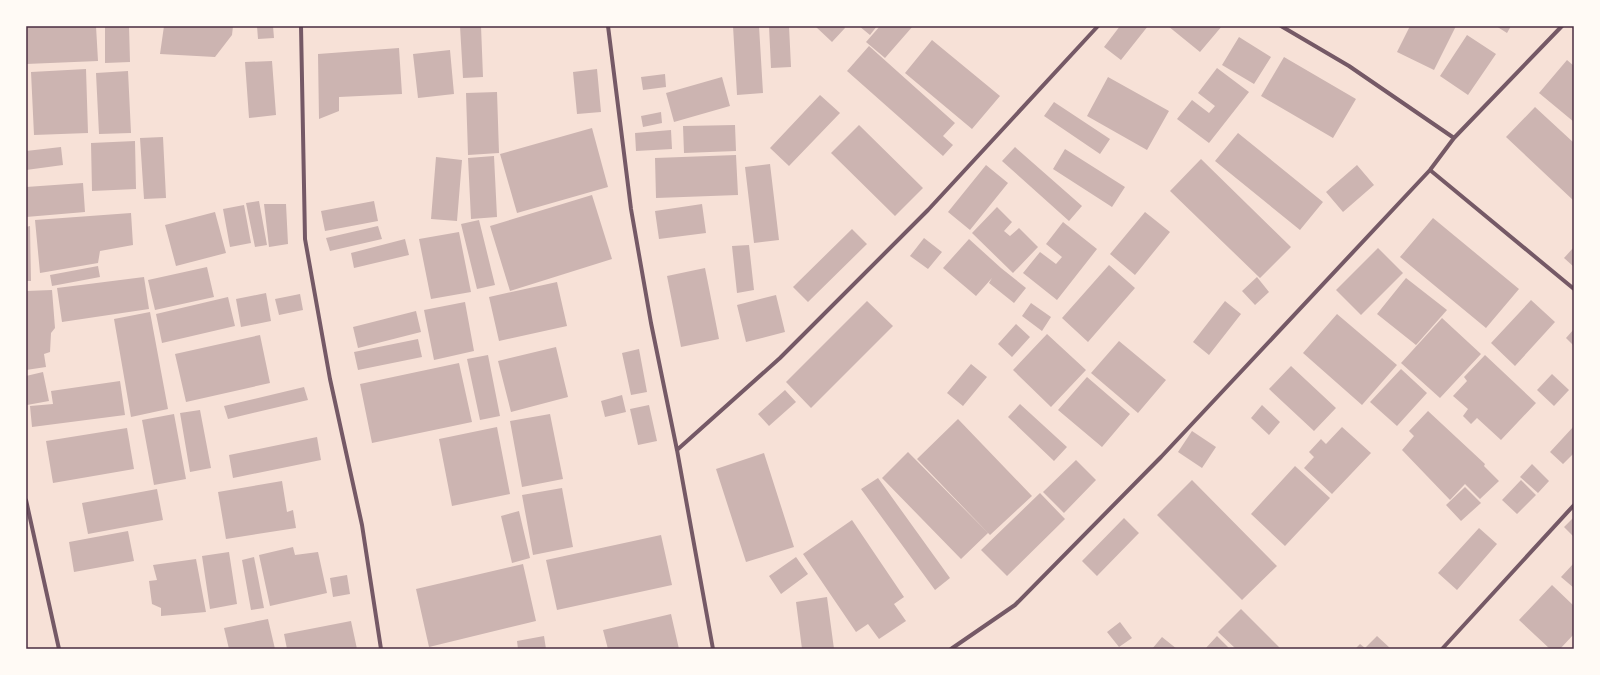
<svg xmlns="http://www.w3.org/2000/svg" width="1600" height="675" font-family="Quicksand,sans-serif">
<style>
.building{fill:#ccb4b1}
.lines{fill:none;stroke-linecap:round;stroke-linejoin:round}
.minor{stroke:#755966;stroke-width:4}
.neatline{fill:none;stroke:#4a2c40;stroke-width:1.5}
</style>
<rect width="100%" height="100%" fill="#f7e1d7"/>
<path class="building" d="M26 26H96L98 61 26 64Z
M105 26H129L130 62 105 63Z
M164 26H233L232 35 215 57 160 54Z
M257 26H273L274 38 258 39Z
M460 26H481L483 77 463 78Z
M733 26H759L763 93 737 95Z
M769 26H789L791 67 771 68Z
M815 26H844L845 28 832 42Z
M859 26H877L870 35Z
M880 26H913L885 58 866 42Z
M1120 26H1148L1121 60 1104 47Z
M1168 26H1222L1200 52Z
M1410 26H1456L1434 70 1397 52Z
M1496 26H1511L1507 33Z
M1467 35 1496 54 1468 95 1440 76Z
M1239 37 1271 57 1254 84 1222 65Z
M932 40 1000 96 972 129 905 73Z
M869 46 955 123 943 136 953 145 943 156 847 71Z
M399 48 402 94 339 97V111L319 119 318 54Z
M450 50 454 94 418 98 413 54Z
M1284 57 1356 99 1333 138 1261 96Z
M1567 60 1574 66V122L1539 93Z
M272 61 276 115 249 118 245 62Z
M1217 68 1249 92 1209 143 1177 119 1192 100 1209 113 1215 106 1198 93Z
M86 69 88 133 34 135 31 72Z
M597 69 601 112 577 114 573 72Z
M128 71 131 133 99 134 96 73Z
M665 74 666 87 643 90 641 77Z
M722 77 730 106 674 122 666 93Z
M1108 77 1169 111 1147 150 1087 116Z
M497 92 499 153 468 155 466 93Z
M820 95 840 113 789 166 770 148Z
M1054 102 1110 139 1100 154 1044 116Z
M1535 107 1574 143V201L1506 137Z
M661 112 662 123 643 127 641 116Z
M735 125 736 151 684 153 683 126Z
M859 125 923 188 895 216 831 153Z
M592 128 608 187 517 213 500 154Z
M671 130 672 149 636 151 635 133Z
M1238 133 1323 202 1300 230 1215 161Z
M163 137 166 198 144 199 140 138Z
M135 141 136 189 92 191 91 143Z
M61 147 63 165 26 170V151Z
M1015 147 1082 206 1069 221 1002 161Z
M1065 149 1125 187 1112 207 1053 169Z
M736 155 738 195 656 198 655 158Z
M494 156 497 217 471 219 468 158Z
M436 157 462 160 457 221 431 219Z
M1201 159 1291 247 1260 278 1170 191Z
M770 164 779 240 754 243 745 167Z
M986 165 1008 183 970 230 948 212Z
M1357 165 1374 185 1343 212 1326 192Z
M83 183 85 212 26 217V187Z
M592 195 612 259 510 291 490 226Z
M259 201 267 245 255 247 246 203Z
M374 201 378 221 325 231 321 211Z
M264 204H286L288 244 269 247Z
M702 204 706 233 659 239 655 211Z
M244 205 251 243 230 247 223 209Z
M997 207 1012 222 1004 231 1010 236 1019 228 1038 247 1013 273 972 233Z
M215 212 226 253 176 266 165 225Z
M1145 212 1170 232 1135 275 1110 254Z
M131 213 133 245 100 251 98 263 40 273 35 220Z
M1433 218 1519 289 1486 328 1400 257Z
M479 220 495 285 477 289 461 224Z
M1063 222 1097 249 1057 300 1023 273 1040 252 1056 264 1062 257 1046 244Z
M30 226 31 281H26V227Z
M378 226 382 239 330 251 326 238Z
M852 229 867 244 808 302 793 287Z
M459 232 471 292 431 299 419 239Z
M924 238 942 252 928 269 910 256Z
M405 239 409 255 354 268 351 253Z
M969 239 1001 268 1026 288 1014 303 989 283 992 278 976 296 943 268Z
M749 245 754 290 737 293 732 246Z
M1574 247V267L1564 258Z
M1378 248 1403 273 1361 315 1336 290Z
M1109 265 1135 288 1088 342 1062 318Z
M98 266 100 277 52 286 50 275Z
M207 267 214 297 155 310 148 280Z
M705 268 719 339 681 347 667 276Z
M144 277 149 309 62 322 57 288Z
M1257 277 1269 292 1255 305 1242 291Z
M1406 278 1447 310 1416 345 1377 314Z
M557 282 567 326 499 341 489 297Z
M52 290 55 328 51 333 50 352 44 354 46 367 26 370V291Z
M266 293 271 321 241 327 236 299Z
M300 294 303 310 279 315 275 299Z
M776 295 785 332 746 342 737 305Z
M228 297 235 326 162 343 156 314Z
M1531 300 1555 322 1515 366 1491 343Z
M867 301 893 326 811 408 786 382Z
M1225 301 1241 314 1209 355 1193 342Z
M465 302 474 351 434 360 424 310Z
M1031 303 1051 317 1042 331 1022 316Z
M416 311 421 332 358 348 353 327Z
M150 312 168 409 131 417 114 319Z
M1337 314 1397 365 1362 405 1303 353Z
M1442 318 1481 354 1440 398 1401 363Z
M1016 324 1030 337 1012 357 998 344Z
M1574 329V346L1566 338Z
M1047 334 1086 370 1051 407 1013 370Z
M260 335 270 383 186 402 175 354Z
M418 339 422 357 358 370 354 352Z
M1119 341 1166 380 1138 413 1091 373Z
M556 347 568 397 511 412 498 361Z
M639 349 647 392 631 395 622 353Z
M488 355 500 416 480 420 467 359Z
M1485 355 1536 403 1501 440 1477 418 1471 424 1463 416 1468 409 1453 396 1467 381 1464 377Z
M459 363 472 422 372 443 360 384Z
M971 364 987 377 963 406 947 393Z
M1291 366 1336 408 1314 431 1269 389Z
M1401 369 1427 393 1397 426 1370 402Z
M43 372 49 401 27 405 26 376Z
M1552 374 1569 390 1554 406 1537 390Z
M1087 377 1130 414 1102 447 1058 410Z
M120 381 125 415 32 427 30 406 53 404 51 391Z
M304 387 308 400 228 419 224 406Z
M785 390 796 402 769 426 758 414Z
M622 395 626 412 605 417 601 401Z
M1020 404 1067 447 1054 461 1008 417Z
M649 405 657 441 638 445 630 409Z
M1262 405 1280 422 1269 435 1251 418Z
M200 410 211 468 190 472 180 413Z
M1428 411 1485 464 1484 466 1499 481 1480 499 1465 484 1450 500 1402 450 1414 436 1409 431Z
M174 414 186 479 154 485 142 420Z
M550 414 563 479 522 487 510 421Z
M958 419 1032 496 990 535 917 459Z
M1574 426V453L1563 464 1550 452Z
M497 427 510 494 452 506 439 439Z
M1342 427 1371 453 1332 494 1304 468 1314 457 1309 452 1321 439 1326 444Z
M127 428 134 469 53 483 46 441Z
M1192 431 1216 447 1202 468 1178 452Z
M317 437 321 460 233 478 229 455Z
M908 452 988 533 961 559 882 478Z
M764 453 794 547 746 562 716 469Z
M1076 460 1096 480 1064 513 1043 492Z
M1532 464 1549 481 1538 493 1520 477Z
M1295 466 1330 498 1285 546 1251 514Z
M878 478 950 578 935 590 861 489Z
M1192 480 1277 566 1242 600 1157 515Z
M1521 480 1536 495 1517 514 1502 500Z
M282 481 287 512 293 510 296 528 226 539 218 492Z
M1465 487 1481 503 1461 521 1446 505Z
M562 488 573 547 533 555 522 495Z
M157 489 163 520 88 534 82 503Z
M1040 493 1065 519 1007 576 981 550Z
M519 511 530 558 512 563 501 516Z
M1574 517V537L1564 527Z
M1124 518 1139 533 1097 576 1082 561Z
M852 520 904 597 894 604 906 621 879 639 868 624 856 632 803 554Z
M1479 528 1497 544 1457 590 1438 573Z
M128 531 134 561 74 572 69 542Z
M661 535 672 585 557 610 546 560Z
M293 547 295 555 318 552 327 593 270 606 259 555Z
M229 552 237 604 210 609 202 556Z
M254 557 264 608 251 610 242 560Z
M796 557 808 574 781 594 769 576Z
M196 559 206 612 161 616V608L152 604 149 581 157 580 153 565Z
M1574 563V588L1561 577Z
M523 564 536 621 429 647 416 589Z
M347 575 350 594 333 597 330 578Z
M1552 585 1574 606V634L1560 649H1550L1519 620Z
M827 597 834 649H802L796 602Z
M1241 609 1281 649H1236L1218 632Z
M671 614 679 649H608L603 630Z
M268 619 275 649H229L224 628Z
M351 621 357 649H287L284 634Z
M1120 622 1132 638 1119 647 1107 632Z
M544 636 546 649H518L517 641Z
M1217 636 1230 649H1205Z
M1377 636 1391 649H1355L1360 644 1365 648Z
M1162 637 1177 649H1152Z"/>
<g class="lines">
<path class="minor" d="M301 26 305 239 330 379 362 525 381 649
M608 26 631 209 651 323 677 450 713 649
M1281 26 1349 66 1454 138
M1430 170 1574 289
M677 450 780 358 928 210 1098 26
M26 500 59 649
M951 649 1015 605 1161 457 1430 170 1454 138 1562 26
M1442 649 1574 505"/>
</g>
<rect width="1600" height="675" fill="none" stroke="#fffaf5" stroke-width="54"/>
<rect x="27" y="27" width="1546" height="621" class="neatline"/>
</svg>
